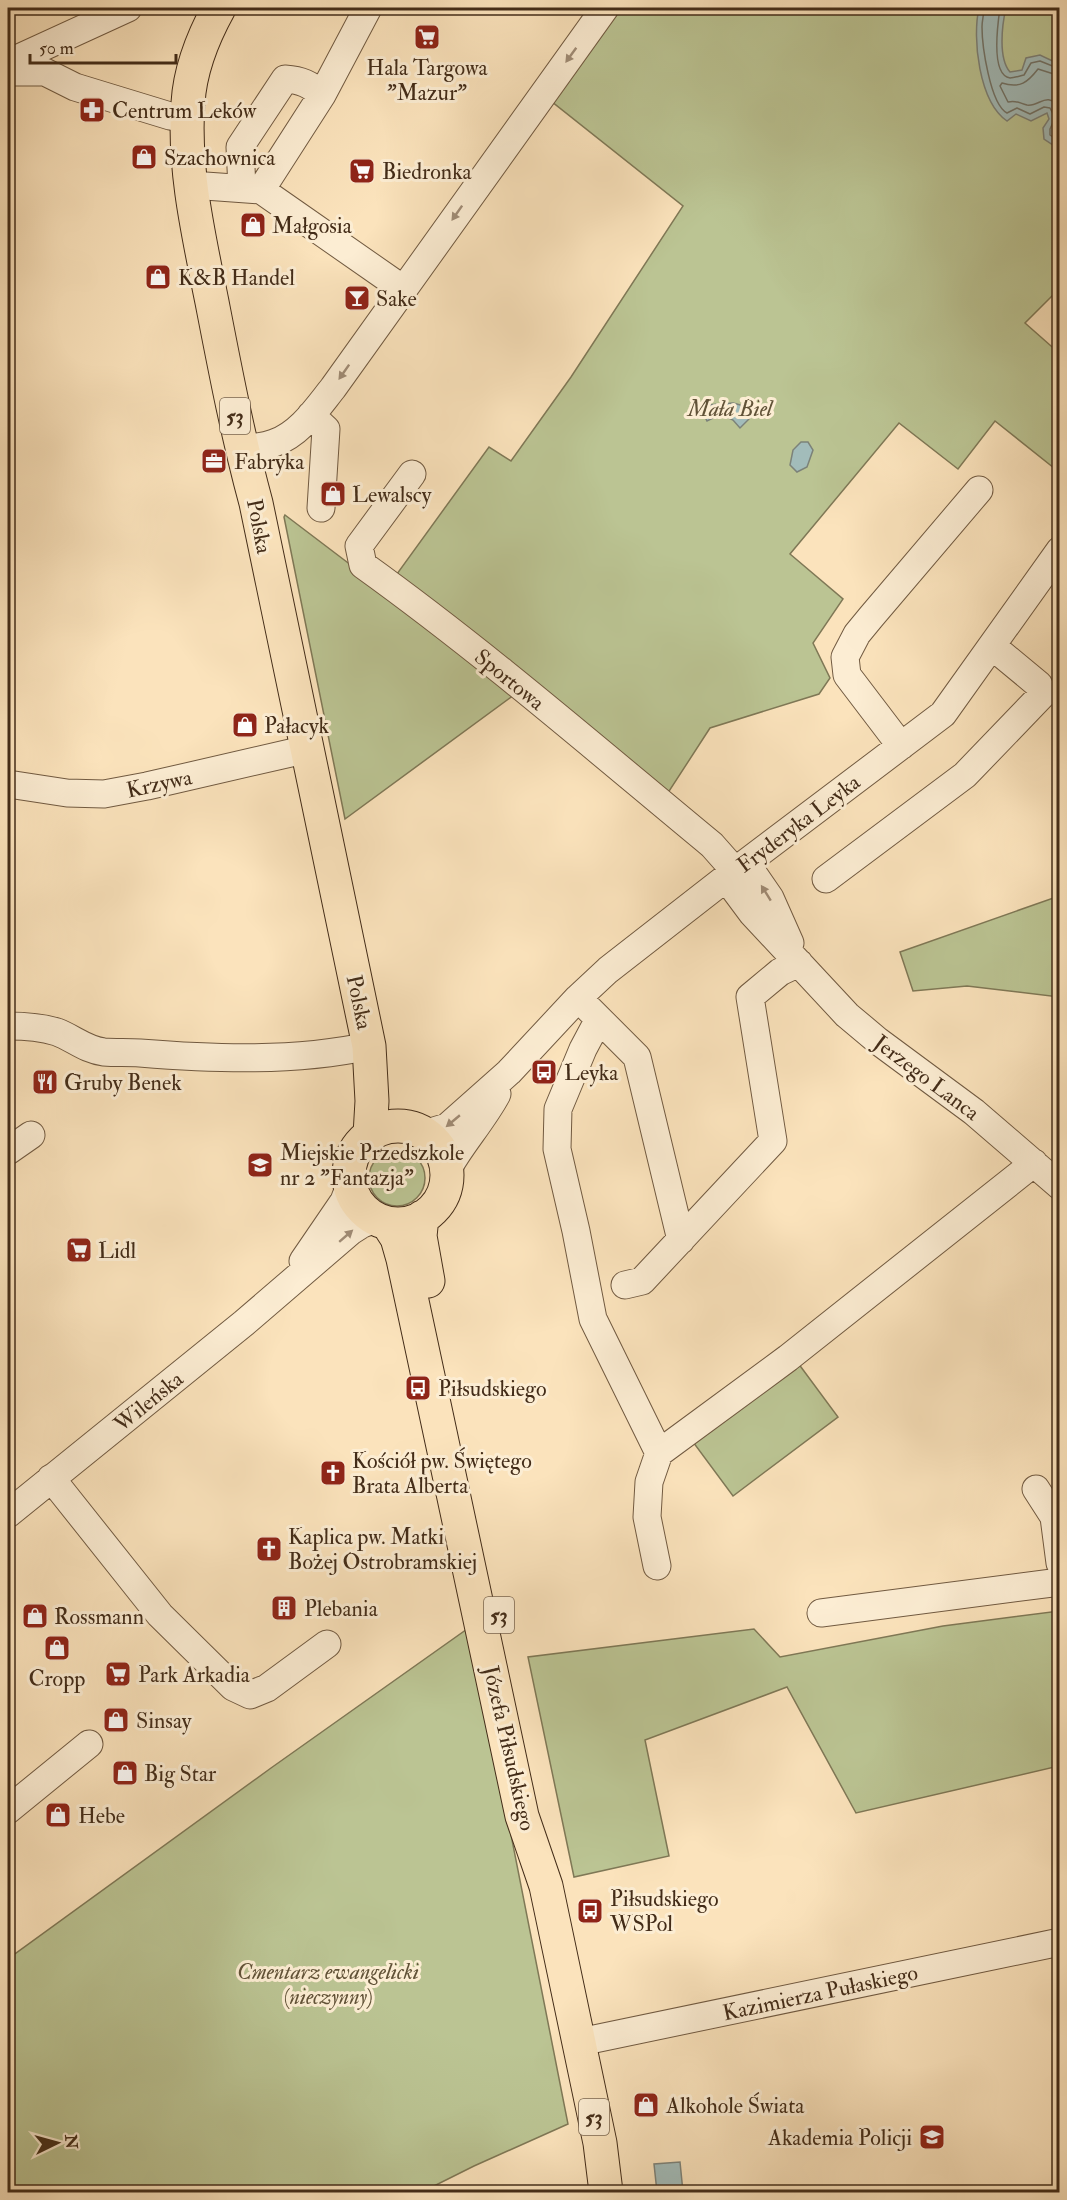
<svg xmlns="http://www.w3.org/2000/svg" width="1067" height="2200" font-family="'IM FELL Double Pica',serif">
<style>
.green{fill:#bbc493;stroke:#7f7856;stroke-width:1.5}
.water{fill:#a2bcba;stroke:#7c8279;stroke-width:1.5}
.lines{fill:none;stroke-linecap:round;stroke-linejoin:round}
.shore{stroke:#727469;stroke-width:1.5}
.minor-casing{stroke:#715a41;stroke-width:29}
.major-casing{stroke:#432c18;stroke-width:35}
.minor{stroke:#fcedd3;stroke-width:27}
.major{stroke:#fbe3bc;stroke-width:33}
.oneway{fill:#a08c76}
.labels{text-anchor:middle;stroke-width:6;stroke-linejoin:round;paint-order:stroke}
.shield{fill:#fcedd3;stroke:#7a6650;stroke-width:1.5}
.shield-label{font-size:21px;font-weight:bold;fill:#432c18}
.poi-label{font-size:22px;fill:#432c18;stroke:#fcedd3;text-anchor:start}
.park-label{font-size:22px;font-style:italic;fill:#615237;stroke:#fcedd3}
.street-label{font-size:22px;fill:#432c18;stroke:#fcedd3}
</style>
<rect width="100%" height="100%" fill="#fbe3bc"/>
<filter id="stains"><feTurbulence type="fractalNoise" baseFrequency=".00333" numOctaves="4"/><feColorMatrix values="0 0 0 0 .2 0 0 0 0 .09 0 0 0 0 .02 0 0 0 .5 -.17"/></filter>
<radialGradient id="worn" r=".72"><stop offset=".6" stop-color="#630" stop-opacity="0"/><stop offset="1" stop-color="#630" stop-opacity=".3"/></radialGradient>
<path class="green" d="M617 8H1059V289L1025 323 1059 353V472L995 421 958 469 899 423 790 554 843 599 813 643 830 678 819 694 710 728 664 799 394 578 489 447 511 461 571 377 683 206 551 101Z
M285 515 518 692 345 819 284 517Z
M1059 896V997L967 986 913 991 900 952Z
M369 1178a28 28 0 1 1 56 0a28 28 0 1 1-56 0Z
M798 1363 838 1417 733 1496 693 1442Z
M1059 1611V1766L856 1813 787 1687 645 1740 669 1856 574 1877 528 1657 754 1629 780 1657 943 1626Z
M470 1627 568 2124 474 2166 422 2192H8V1959L271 1768Z"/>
<path class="water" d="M979 8H1006C1002 25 998 58 1010 72L1022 70 1026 58 1040 55 1059 64V149L1044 139 1043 128 1049 119 1047 113 1031 121 1016 114 1007 121C979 102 972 38 979 8Z
M733 403 744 406 752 416 740 428 733 420 721 414 707 421 703 413 708 405Z
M801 442H808L813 450 807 467 797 472 790 465 793 450Z
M680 2162 683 2192H657L654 2164Z"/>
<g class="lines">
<path class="shore" d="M984 8C984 14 982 20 982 27 982 45 990 104 1007 113L1017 108 1030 114 1044 107 1050 108 1055 118 1050 129V135L1060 142
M1000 8C998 22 990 75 1010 78 1014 78 1020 76 1024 75L1031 63 1040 61 1060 69
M1060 76 1038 69C1028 82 1020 89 1002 83L1000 86 1008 102C1017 100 1019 103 1027 105 1040 107 1046 90 1060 108"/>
<g class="minor-casing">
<path id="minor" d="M8 63 128 8
M8 72H45L75 87 170 116 187 119
M191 185 261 190 322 95 368 8
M242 188 240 147 285 79C301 80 310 84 322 95
M261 190 403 289
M311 415 326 429 321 508
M242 450C252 447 264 447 274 443 300 434 317 408 333 388L605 8
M412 474 359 546 363 565C484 652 597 750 712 845L735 871
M901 746 847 675 845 657 857 634 871 617 979 490
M8 784 67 793 104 794 147 786 308 749
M746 863 770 898 790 943
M726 878 752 913 847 1015 878 1041 974 1112 1060 1186
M826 879 965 775 1042 695 1039 685 992 646
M578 998 599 1019 583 1049 558 1109 557 1149 576 1231 593 1319 659 1453 649 1482 647 1517 657 1566
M599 1019 637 1057 681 1240
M8 1026C24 1026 41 1027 57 1032 73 1038 86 1050 104 1052 116 1053 128 1052 140 1053 215 1059 295 1062 369 1046
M424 1134 447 1127 509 1072 578 998 608 970 726 878 943 714 1060 550
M8 1151 31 1135
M446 1172C460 1145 482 1122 497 1094
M303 1261 344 1201 350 1185
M625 1285 642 1281 773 1141 750 997 780 972 799 963
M659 1453 788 1358 1034 1163
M51 1478 160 1615 233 1687 250 1695 267 1688 327 1644
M1036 1489 1054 1517 1060 1563
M8 1514 244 1323 351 1231 362 1224 376 1219
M821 1613 1060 1582
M8 1810 89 1744
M580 2042 1060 1942"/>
</g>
<g class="major-casing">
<path id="major" d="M219 8C203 37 190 69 188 103 183 169 199 237 212 302 225 369 238 437 256 503L369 1046 372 1101 370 1135
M349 1175a49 49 0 1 1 98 0a49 49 0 1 1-98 0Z
M422 1217 420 1236 428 1281
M388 1224 397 1238 403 1259 522 1816 546 1886 600 2143 606 2192"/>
</g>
<use href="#minor" class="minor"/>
<use href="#major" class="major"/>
</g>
<defs><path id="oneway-solid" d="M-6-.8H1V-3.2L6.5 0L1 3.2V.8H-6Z" transform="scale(1.5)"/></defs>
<g class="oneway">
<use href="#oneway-solid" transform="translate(571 55) rotate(126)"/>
<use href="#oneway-solid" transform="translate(457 213) rotate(125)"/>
<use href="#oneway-solid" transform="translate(344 372) rotate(125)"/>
<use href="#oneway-solid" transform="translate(766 893) rotate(-122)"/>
<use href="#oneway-solid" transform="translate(453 1121) rotate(140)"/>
<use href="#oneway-solid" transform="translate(346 1236) rotate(-41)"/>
</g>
<defs>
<g id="supermarket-square" transform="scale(1.35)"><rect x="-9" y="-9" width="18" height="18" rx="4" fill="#8f2418" stroke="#fcedd3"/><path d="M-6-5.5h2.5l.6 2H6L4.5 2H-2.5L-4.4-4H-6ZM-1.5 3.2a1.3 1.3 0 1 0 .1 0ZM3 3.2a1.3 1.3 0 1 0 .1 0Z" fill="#fff"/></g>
<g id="pharmacy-square" transform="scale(1.35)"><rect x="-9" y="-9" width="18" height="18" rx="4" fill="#8f2418" stroke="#fcedd3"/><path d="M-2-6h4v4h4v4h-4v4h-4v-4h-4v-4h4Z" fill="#fff"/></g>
<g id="shop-square" transform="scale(1.35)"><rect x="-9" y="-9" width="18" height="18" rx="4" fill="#8f2418" stroke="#fcedd3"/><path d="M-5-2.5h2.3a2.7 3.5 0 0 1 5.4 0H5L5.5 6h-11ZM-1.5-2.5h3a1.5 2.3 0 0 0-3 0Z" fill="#fff"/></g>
<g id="bar-square" transform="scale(1.35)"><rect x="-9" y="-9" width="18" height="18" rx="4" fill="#8f2418" stroke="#fcedd3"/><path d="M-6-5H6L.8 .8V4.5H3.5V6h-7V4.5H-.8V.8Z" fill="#fff"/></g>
<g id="office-square" transform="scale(1.35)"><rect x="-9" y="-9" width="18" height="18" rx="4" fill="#8f2418" stroke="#fcedd3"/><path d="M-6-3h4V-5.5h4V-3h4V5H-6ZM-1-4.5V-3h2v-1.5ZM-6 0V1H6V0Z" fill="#fff"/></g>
<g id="bus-square" transform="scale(1.35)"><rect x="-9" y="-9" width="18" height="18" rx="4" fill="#8f2418" stroke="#fcedd3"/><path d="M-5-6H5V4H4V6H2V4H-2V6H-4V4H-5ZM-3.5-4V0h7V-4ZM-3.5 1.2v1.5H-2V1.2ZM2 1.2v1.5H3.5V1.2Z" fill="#fff"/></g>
<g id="restaurant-square" transform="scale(1.35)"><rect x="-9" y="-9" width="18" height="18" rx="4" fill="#8f2418" stroke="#fcedd3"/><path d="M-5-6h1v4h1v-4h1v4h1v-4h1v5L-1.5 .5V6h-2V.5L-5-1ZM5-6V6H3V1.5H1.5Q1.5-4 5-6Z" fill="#fff"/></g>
<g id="school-square" transform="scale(1.35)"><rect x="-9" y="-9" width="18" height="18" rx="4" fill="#8f2418" stroke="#fcedd3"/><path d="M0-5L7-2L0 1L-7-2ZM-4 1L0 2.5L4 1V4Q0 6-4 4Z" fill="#fff"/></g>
<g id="church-square" transform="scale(1.35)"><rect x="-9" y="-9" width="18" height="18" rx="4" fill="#8f2418" stroke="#fcedd3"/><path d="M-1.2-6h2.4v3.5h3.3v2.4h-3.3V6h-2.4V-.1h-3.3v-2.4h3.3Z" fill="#fff"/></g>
<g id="building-square" transform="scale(1.35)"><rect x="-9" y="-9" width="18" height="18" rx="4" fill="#8f2418" stroke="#fcedd3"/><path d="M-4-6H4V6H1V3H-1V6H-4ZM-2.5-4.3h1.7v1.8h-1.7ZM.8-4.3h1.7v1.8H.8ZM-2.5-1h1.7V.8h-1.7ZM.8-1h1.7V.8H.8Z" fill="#fff"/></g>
<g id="university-square" transform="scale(1.35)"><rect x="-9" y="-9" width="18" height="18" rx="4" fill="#8f2418" stroke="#fcedd3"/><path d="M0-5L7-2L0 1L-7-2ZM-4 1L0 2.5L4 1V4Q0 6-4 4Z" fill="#fff"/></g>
</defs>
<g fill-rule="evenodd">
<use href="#supermarket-square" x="427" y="37"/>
<use href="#pharmacy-square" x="92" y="110"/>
<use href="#shop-square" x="144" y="157"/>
<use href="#supermarket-square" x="362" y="171"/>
<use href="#shop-square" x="253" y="225"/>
<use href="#shop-square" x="158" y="277"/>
<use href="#bar-square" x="357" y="298"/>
<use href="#office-square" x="214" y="461"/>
<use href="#shop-square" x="333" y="494"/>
<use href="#shop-square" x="245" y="725"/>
<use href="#bus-square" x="544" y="1072"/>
<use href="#restaurant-square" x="45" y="1082"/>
<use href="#school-square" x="260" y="1165"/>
<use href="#supermarket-square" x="79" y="1250"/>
<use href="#bus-square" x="418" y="1388"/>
<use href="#church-square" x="333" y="1473"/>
<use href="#church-square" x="269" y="1549"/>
<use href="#building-square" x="284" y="1608"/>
<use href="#shop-square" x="35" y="1616"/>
<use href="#shop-square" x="57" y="1648"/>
<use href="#supermarket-square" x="118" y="1674"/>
<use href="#shop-square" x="116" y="1720"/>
<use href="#shop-square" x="125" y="1773"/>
<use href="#shop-square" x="58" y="1815"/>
<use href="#bus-square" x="590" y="1911"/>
<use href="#shop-square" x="646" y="2105"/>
<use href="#university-square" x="932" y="2137"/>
</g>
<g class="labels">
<g class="shield">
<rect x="220" y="398" width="30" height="36" rx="4.5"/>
<rect x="484" y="1597" width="30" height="36" rx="4.5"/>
<rect x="579" y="2099" width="30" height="36" rx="4.5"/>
</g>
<g class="shield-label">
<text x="235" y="423">53</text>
<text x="499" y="1622">53</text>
<text x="594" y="2124">53</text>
</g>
<g class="poi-label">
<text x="427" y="75" text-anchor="middle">Hala Targowa<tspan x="427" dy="25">"Mazur"</tspan></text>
<text x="112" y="118">Centrum Leków</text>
<text x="164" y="165">Szachownica</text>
<text x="382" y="179">Biedronka</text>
<text x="272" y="233">Małgosia</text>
<text x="178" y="285">K&amp;B Handel</text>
<text x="376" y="306">Sake</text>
<text x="234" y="469">Fabryka</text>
<text x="352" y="502">Lewalscy</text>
<text x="264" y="733">Pałacyk</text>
<text x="564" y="1080">Leyka</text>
<text x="64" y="1090">Gruby Benek</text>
<text x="280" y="1160">Miejskie Przedszkole<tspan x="280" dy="25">nr 2 "Fantazja"</tspan></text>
<text x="98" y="1258">Lidl</text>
<text x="438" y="1396">Piłsudskiego</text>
<text x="352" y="1468">Kościół pw. Świętego<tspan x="352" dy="25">Brata Alberta</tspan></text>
<text x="288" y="1544">Kaplica pw. Matki<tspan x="288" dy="25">Bożej Ostrobramskiej</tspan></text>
<text x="304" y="1616">Plebania</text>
<text x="54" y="1624">Rossmann</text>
<text x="138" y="1682">Park Arkadia</text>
<text x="57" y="1686" text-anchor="middle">Cropp</text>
<text x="136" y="1728">Sinsay</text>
<text x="144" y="1781">Big Star</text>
<text x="78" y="1823">Hebe</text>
<text x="610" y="1906">Piłsudskiego<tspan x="610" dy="25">WSPol</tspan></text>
<text x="666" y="2113">Alkohole Świata</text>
<text x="912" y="2145" text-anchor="end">Akademia Policji</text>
</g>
<g class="park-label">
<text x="730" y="416">Mała Biel</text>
<text x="328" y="1979">Cmentarz ewangelicki<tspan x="328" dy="25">(nieczynny)</tspan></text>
</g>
<g class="street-label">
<text transform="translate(260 526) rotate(79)" y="8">Polska</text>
<text transform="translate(510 679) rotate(39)" y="8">Sportowa</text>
<text transform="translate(159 783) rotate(-12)" y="8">Krzywa</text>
<text transform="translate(798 823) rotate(-37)" y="8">Fryderyka Leyka</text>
<text transform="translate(360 1002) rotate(78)" y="8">Polska</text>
<text transform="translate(927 1077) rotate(37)" y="8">Jerzego Lanca</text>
<text transform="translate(148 1401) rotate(-39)" y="8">Wileńska</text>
<text transform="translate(510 1748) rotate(77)" y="8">Józefa Piłsudskiego</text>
<text transform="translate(820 1992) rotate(-12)" y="8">Kazimierza Pułaskiego</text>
</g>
</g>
<rect width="1067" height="2200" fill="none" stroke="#fbe3bc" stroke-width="30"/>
<rect x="9" y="9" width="1049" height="2182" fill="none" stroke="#432c18" stroke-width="3"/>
<rect x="15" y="15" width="1037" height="2170" fill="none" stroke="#432c18" stroke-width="1.5"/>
<g transform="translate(57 2143) rotate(85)" stroke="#fcedd3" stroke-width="4.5" paint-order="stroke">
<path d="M0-4.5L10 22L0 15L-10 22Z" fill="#432c18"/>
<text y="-9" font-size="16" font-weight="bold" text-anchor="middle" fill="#432c18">N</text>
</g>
<path d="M30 54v9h146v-9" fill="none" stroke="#432c18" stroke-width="3"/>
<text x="39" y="54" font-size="18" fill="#432c18" stroke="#fcedd3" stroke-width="4.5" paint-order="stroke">50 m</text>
<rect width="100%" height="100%" filter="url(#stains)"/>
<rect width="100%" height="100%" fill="url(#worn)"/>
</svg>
